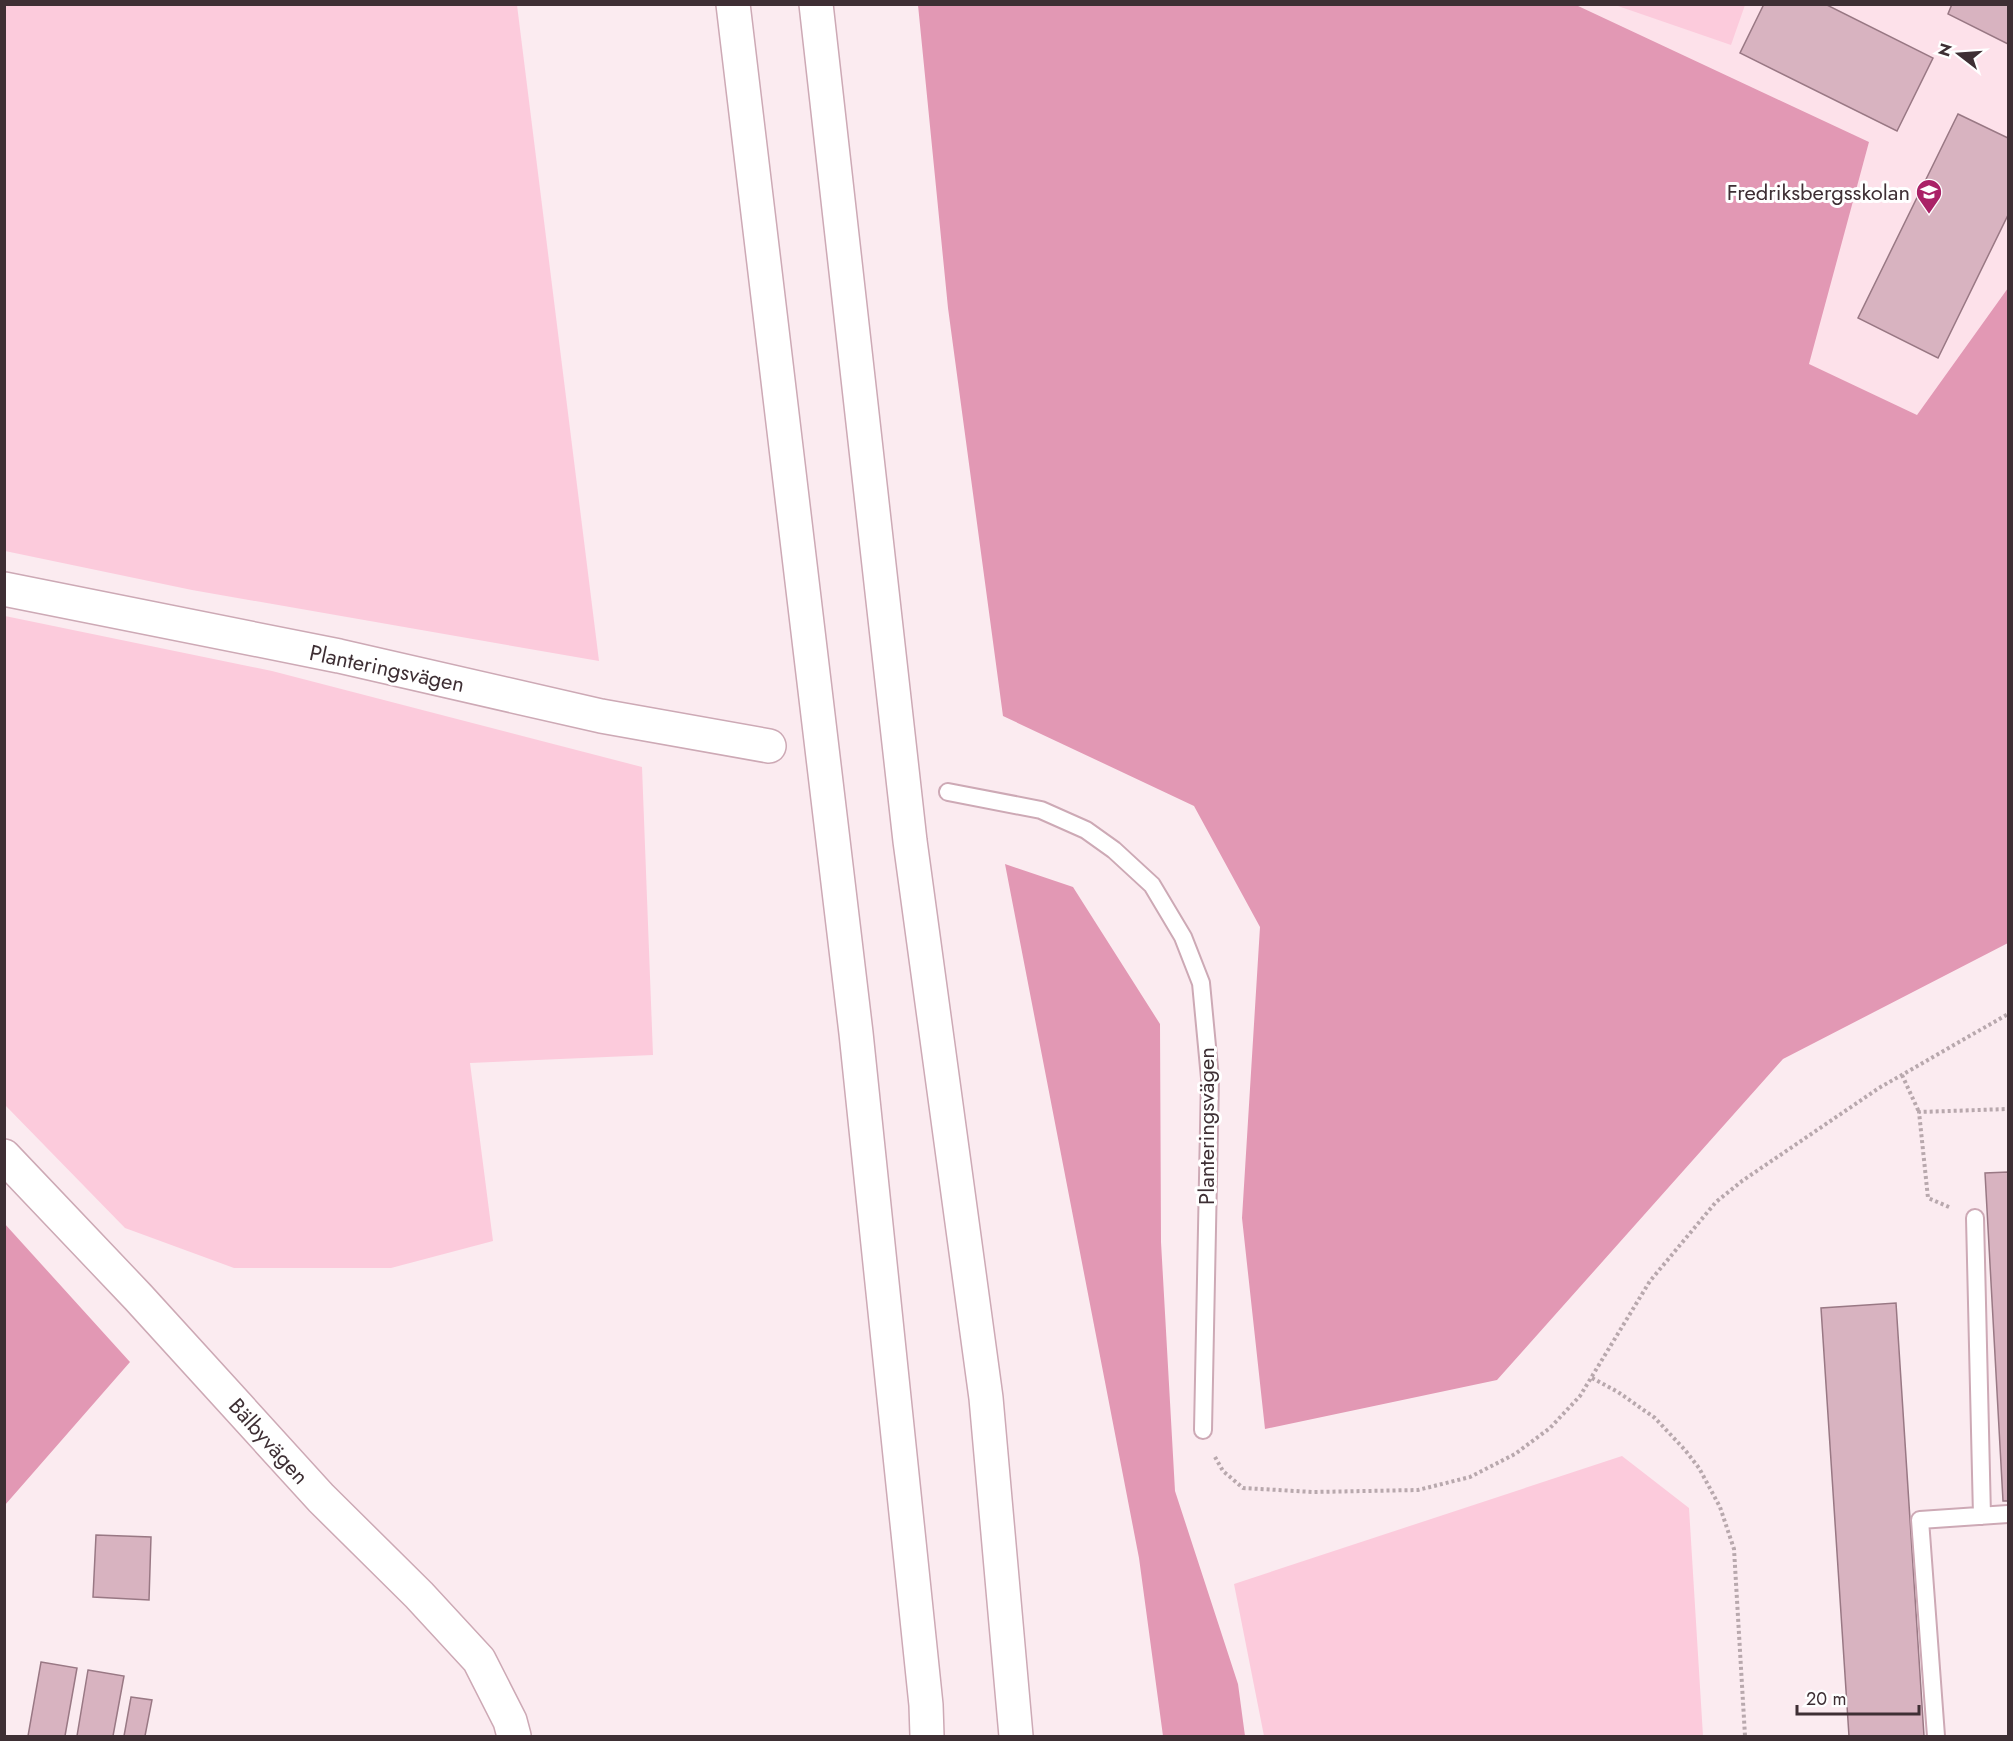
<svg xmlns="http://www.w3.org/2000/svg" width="2013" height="1741" font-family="Jost,sans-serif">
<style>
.built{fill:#fde1ea}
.green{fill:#fccbdc}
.forest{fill:#e298b4}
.building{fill:#d8b3c0;stroke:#997884;stroke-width:1.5}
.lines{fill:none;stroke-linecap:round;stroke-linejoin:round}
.service-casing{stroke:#cda9b5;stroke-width:20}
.minor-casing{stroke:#cda9b5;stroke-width:36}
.motorway-casing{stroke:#cda9b5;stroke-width:36}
.path{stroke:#b8a8ad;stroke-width:4;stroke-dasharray:3 3;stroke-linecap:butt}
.service{stroke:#fff;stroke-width:16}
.minor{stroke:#fff;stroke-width:33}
.motorway{stroke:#fff;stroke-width:33}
.labels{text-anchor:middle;stroke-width:6;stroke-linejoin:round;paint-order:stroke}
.poi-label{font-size:22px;fill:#3e2f34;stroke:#fff;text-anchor:end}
.street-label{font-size:22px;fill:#3e2f34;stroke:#fff}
</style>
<rect width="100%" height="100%" fill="#fbebf0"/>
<path class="built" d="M1576 5H2008V288L1917 415 1808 364 1869 142Z"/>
<path class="green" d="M5 4 517 5 599 661 192 590 5 551Z
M1615 5H1745L1731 45Z
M5 616 272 671 642 767 653 1055 470 1063 493 1241 391 1268H234L125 1228 5 1105Z
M1622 1456 1689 1508 1703 1736H1264L1234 1584Z"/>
<path class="forest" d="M918 5H1576L1869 142 1809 364 1917 415 2008 288V943L1783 1059 1497 1380 1265 1429 1242 1218 1260 927 1194 806 1003 716 948 308Z
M1005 864 1073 887 1160 1024 1161 1242 1175 1491 1238 1684 1245 1736H1163L1139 1558Z
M4 1223 130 1362 5 1505H4Z"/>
<path class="building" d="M1764 4H1825L1933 58 1897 131 1740 53Z
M1952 4H2008V44L1948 14Z
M1958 114 2008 138V215L1938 358 1858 318Z
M2008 1172V1501H2003L1985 1173Z
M1896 1303 1924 1736H1849L1821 1308Z
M96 1535 151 1537 149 1600 93 1597Z
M41 1662 77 1668 65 1736H28Z
M88 1670 124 1676 113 1736H77Z
M131 1697 152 1700 145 1736H124Z"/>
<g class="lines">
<g class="service-casing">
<path id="service" d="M948 792 1041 810 1086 830 1114 850 1152 885 1183 937 1201 983 1210 1078 1203 1430
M1975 1218 1982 1516
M1936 1736 1920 1520 2008 1514"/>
</g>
<g class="minor-casing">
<path id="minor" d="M4 589 339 656 601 716 769 746
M4 1156 138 1297 321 1498 419 1595 479 1660 510 1721 514 1736"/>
</g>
<g class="motorway-casing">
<path id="motorway" d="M733 4 856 1033 926 1705 927 1736
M816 4 910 841 986 1398 1016 1736"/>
</g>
<path class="path" d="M1902 1075 1919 1112
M1949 1207 1928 1198 1919 1112 2008 1109
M1592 1378 1618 1392 1655 1418 1685 1450 1699 1468 1720 1507 1734 1549 1745 1736
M1215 1457 1223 1471 1243 1488 1313 1492 1418 1490 1470 1477 1515 1454 1550 1428 1580 1396 1650 1281 1716 1202 1742 1181 1879 1088 2008 1014"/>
<use href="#service" class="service"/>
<use href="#minor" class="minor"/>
<use href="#motorway" class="motorway"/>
</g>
<defs>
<g id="school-pin" transform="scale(1.35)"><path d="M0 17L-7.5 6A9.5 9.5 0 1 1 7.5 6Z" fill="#aa2267" stroke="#fff"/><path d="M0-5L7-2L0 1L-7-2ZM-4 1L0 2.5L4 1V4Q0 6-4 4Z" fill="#fff"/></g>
</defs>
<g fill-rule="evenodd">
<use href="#school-pin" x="1929" y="192"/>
</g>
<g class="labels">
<g class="poi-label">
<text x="1910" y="200">Fredriksbergsskolan</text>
</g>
<g class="street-label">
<text transform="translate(387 668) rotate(12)" y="8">Planteringsvägen</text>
<text transform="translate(1206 1126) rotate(-90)" y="8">Planteringsvägen</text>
<text transform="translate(269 1441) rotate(48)" y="8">Bälbyvägen</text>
</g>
</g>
<rect width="2013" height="1741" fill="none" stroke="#3e2f34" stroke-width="12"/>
<g transform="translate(1959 54) rotate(287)" stroke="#ffffff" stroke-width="4.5" paint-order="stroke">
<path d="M0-4.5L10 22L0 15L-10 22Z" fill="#3e2f34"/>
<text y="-9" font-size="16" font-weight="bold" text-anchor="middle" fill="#3e2f34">N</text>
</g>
<path d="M1797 1705v9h122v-9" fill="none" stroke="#3e2f34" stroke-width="3"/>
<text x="1806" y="1705" font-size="18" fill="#3e2f34" stroke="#ffffff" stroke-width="4.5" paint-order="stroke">20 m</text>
</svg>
